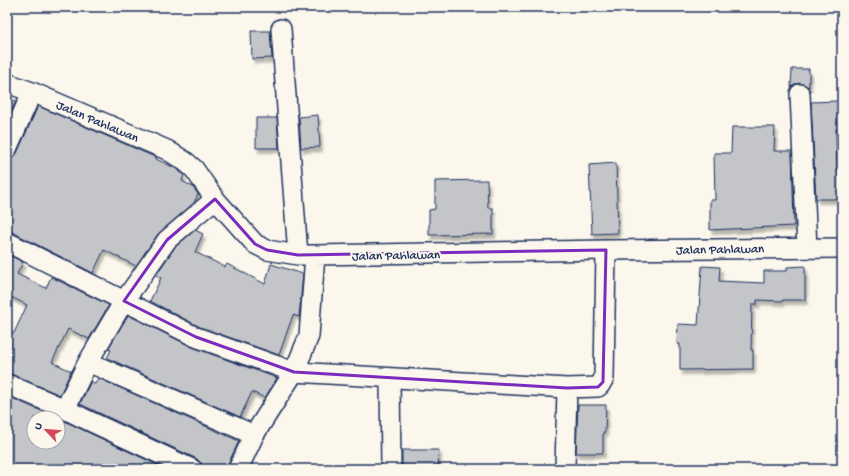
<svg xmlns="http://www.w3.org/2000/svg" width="849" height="476" font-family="'Gochi Hand',sans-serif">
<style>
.building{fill:#c3c5c9;stroke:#1b2f5e;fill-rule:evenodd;filter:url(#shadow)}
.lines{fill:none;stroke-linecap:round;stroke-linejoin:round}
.minor-casing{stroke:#1b2f5e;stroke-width:22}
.minor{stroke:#fbf7ec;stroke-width:19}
.marked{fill:none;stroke:#7b2cbf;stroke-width:3;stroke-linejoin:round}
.labels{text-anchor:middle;stroke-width:4;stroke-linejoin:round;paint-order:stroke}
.street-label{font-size:13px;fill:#1b2f5e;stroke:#fbf7ec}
</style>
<defs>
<filter id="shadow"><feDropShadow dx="2.5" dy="4.5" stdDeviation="1" flood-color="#0004"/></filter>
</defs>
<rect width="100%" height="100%" fill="#fbf7ec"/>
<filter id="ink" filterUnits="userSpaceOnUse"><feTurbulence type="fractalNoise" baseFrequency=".025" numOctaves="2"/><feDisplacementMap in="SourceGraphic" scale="8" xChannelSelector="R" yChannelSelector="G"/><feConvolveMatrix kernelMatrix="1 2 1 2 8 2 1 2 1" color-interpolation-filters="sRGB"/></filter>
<g filter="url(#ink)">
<path class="building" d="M251 31H270L272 58 252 59Z
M792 69H809V87L800 83 791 87Z
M7 98 16 101 7 122Z
M837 101 838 129H836L837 170H842V199H816L811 102Z
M38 106 157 158 156 159 175 168 184 175 182 181 193 187 198 194 194 203 158 234 136 266 104 250 93 273 12 232 7 231V160L13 158 17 153Z
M318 115 320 147 301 148 299 117Z
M256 118H277L279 148H256Z
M732 127H775L774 151H792L794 226 710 230V200H715L714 153H731Z
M616 163 618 233 592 234 589 165Z
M487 180 488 208H493V234L429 235V210L435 209V181Z
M195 230 203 234 195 252 225 267 227 264 265 284 271 264 303 274 299 317 293 315 279 355 200 327 150 301 161 278 156 275 175 247Z
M7 254 23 262 17 274 46 288 51 277 109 305 89 339 68 329 52 362 71 371 60 395 11 374 7 373V330L14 333 27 305 7 295Z
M702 266 720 267 719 281 764 283V271H787V267L805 266V300H783V301L757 300V304H752L751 350H753V369L680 370V344H677L678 324 698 325Z
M128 315 192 347 277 378 265 398 252 392 240 417 107 358 111 350 108 349Z
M98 378 239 441 228 464 227 469H203L201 463 197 459 80 404 91 381 95 384Z
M7 396 60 419 166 469H7ZM34 418H58V442H34Z
M578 405H606L605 432H603V453H576Z
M402 450H439L438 469H402Z"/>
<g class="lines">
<g class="minor-casing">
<path id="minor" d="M281 29 298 255
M7 83 32 92 167 150 186 162 194 169 215 199 255 244 267 250 298 255H315L606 250 842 248
M800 94 807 248
M7 149 32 92
M7 242 196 337 294 372 567 388 598 387 600 385 604 378 606 250
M88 362 254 435
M390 378 391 469
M7 384 65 409
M192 469 83 418 65 409 88 362 124 301 167 240 215 199
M238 469 254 435 294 372 309 336 315 255
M565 469 567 388"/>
</g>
<use href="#minor" class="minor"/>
</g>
</g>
<path class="marked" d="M215 199 255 244 267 250 298 255 606 250 603 382 598 387 567 388 294 372 196 337 124 301 167 240Z"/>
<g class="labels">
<g class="street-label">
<text transform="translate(98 120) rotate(23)" y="5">Jalan Pahlawan</text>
<text transform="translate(720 248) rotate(-1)" y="5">Jalan Pahlawan</text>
<text transform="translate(396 254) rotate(-1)" y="5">Jalan Pahlawan</text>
</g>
</g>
<rect width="849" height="476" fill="none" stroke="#fbf7ec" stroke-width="24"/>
<rect x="12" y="12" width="825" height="452" fill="none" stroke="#1b2f5e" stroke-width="1.5" filter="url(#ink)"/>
<g transform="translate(46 430) rotate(296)"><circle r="19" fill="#fbf7ec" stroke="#a1a7b3"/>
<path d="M0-3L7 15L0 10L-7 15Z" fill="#d1495b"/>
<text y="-6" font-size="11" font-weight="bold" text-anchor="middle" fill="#1b2f5e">U</text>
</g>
</svg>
